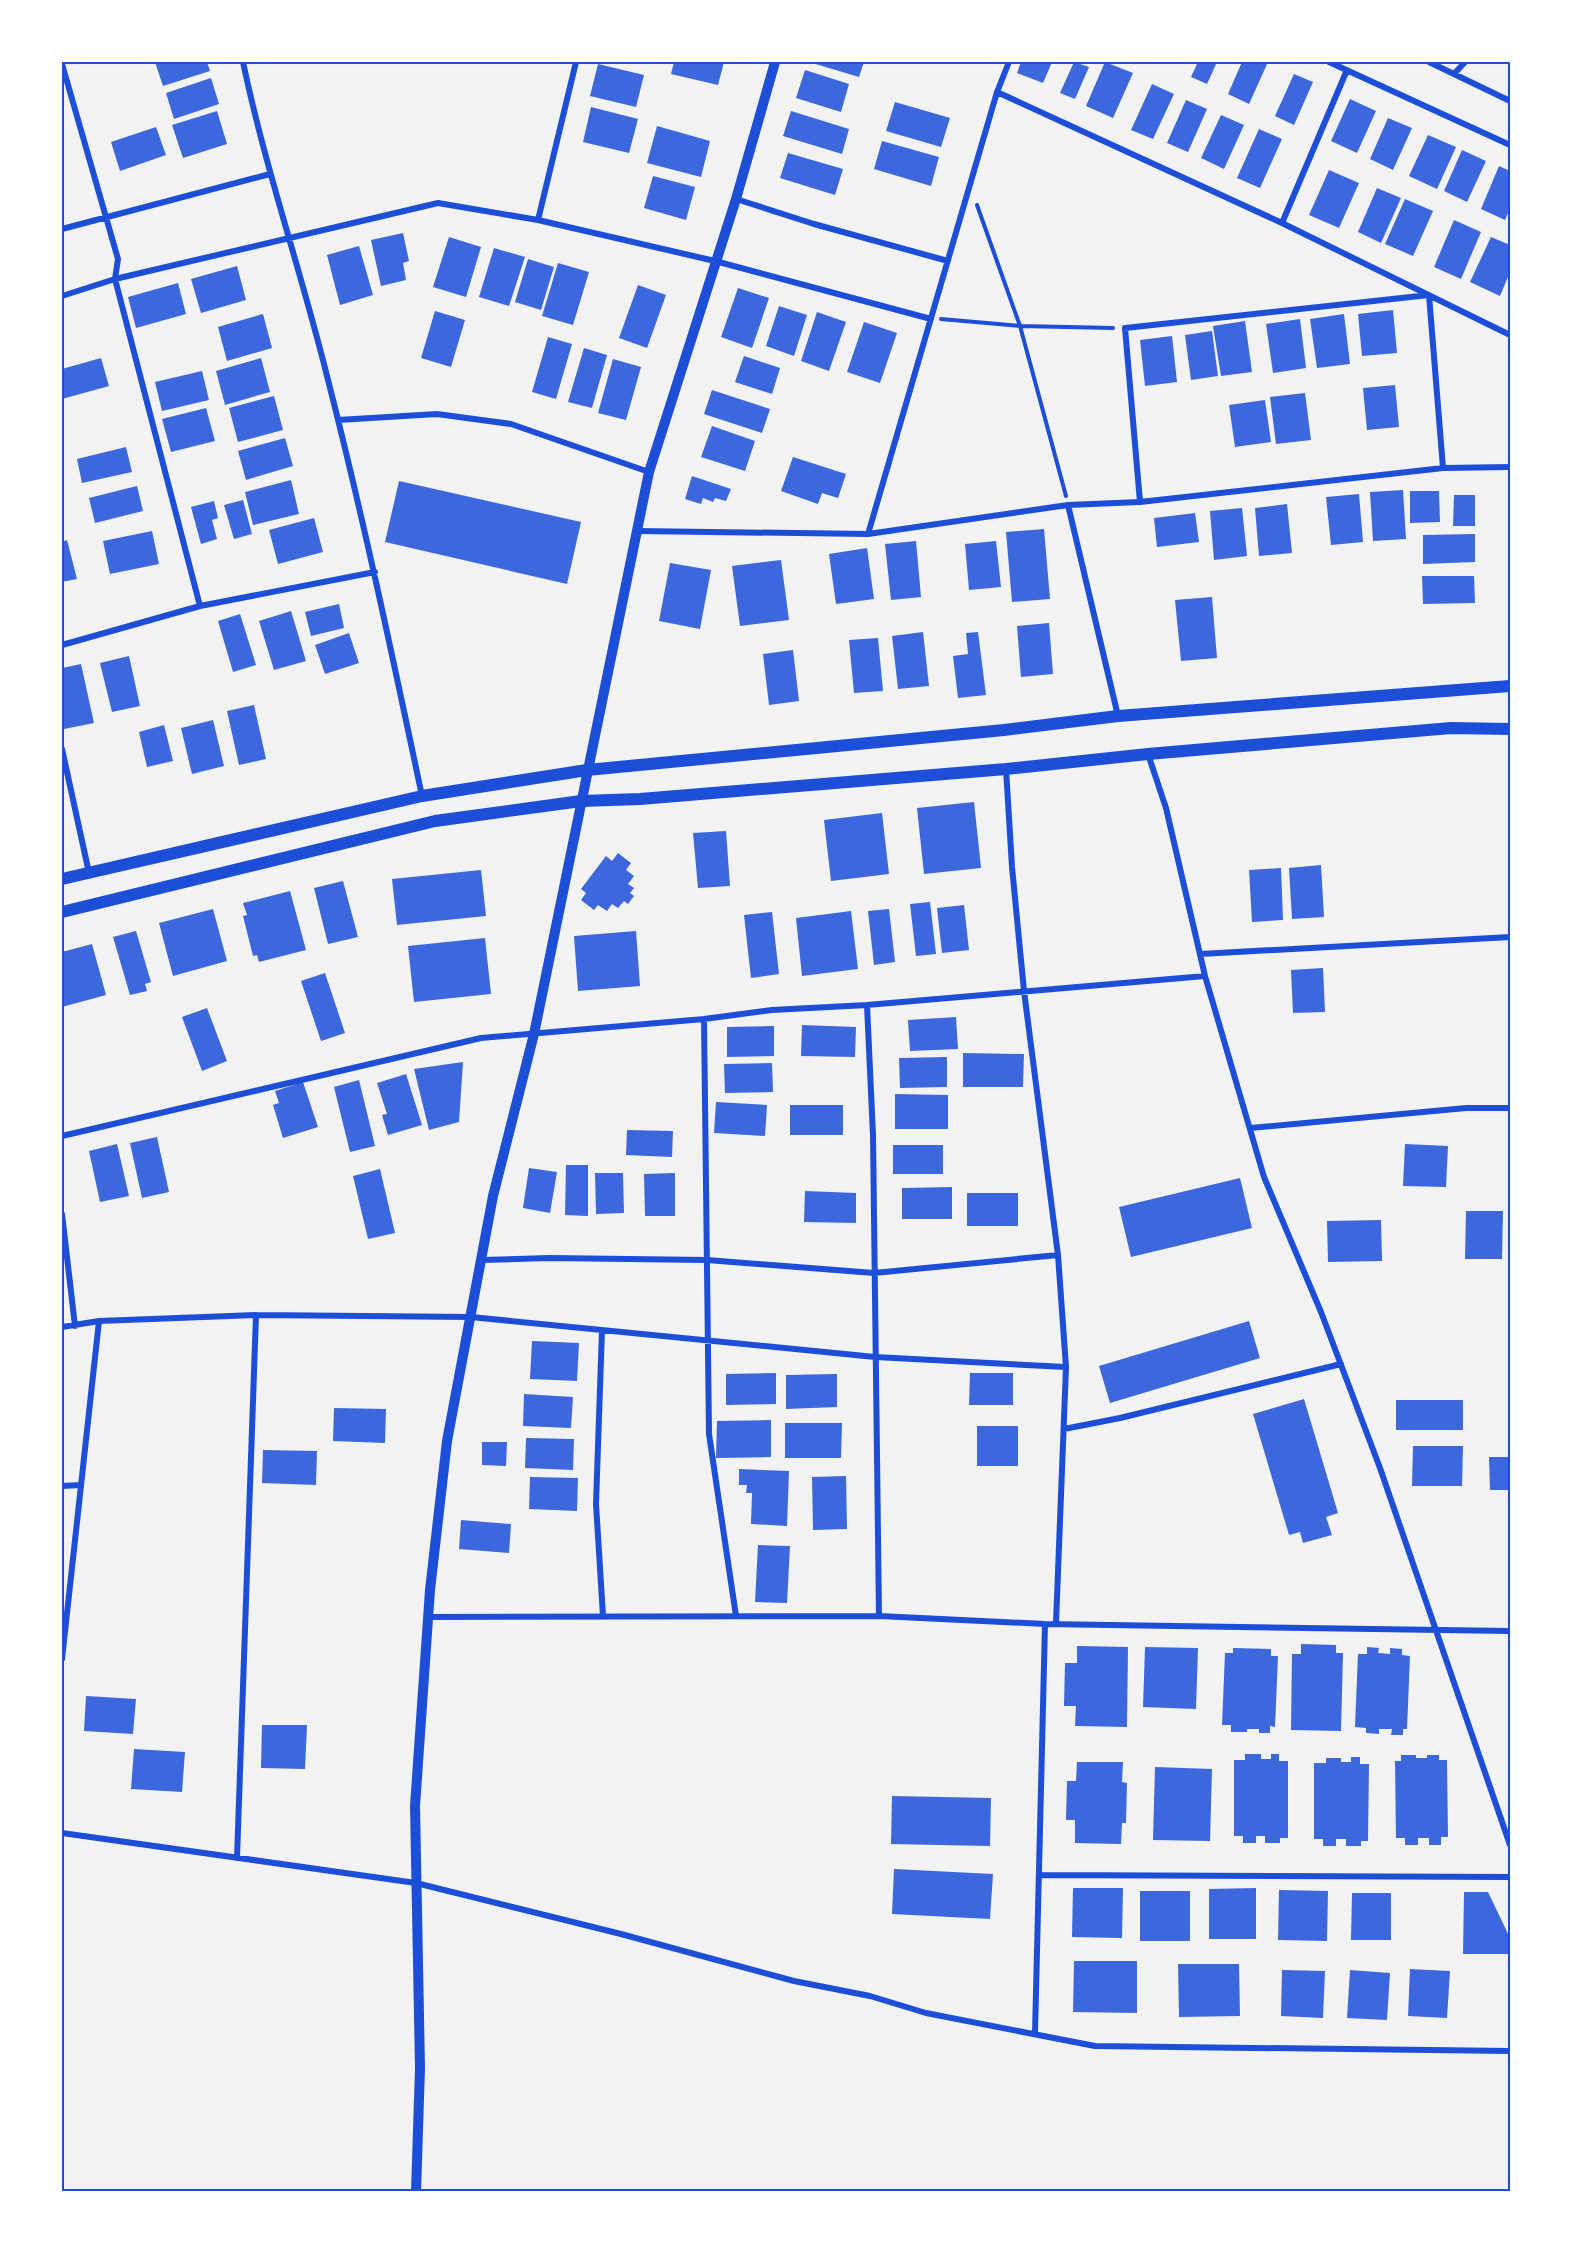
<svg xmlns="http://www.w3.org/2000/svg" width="1572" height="2253" font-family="Helvetica,sans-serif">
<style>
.building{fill:#3d67dc}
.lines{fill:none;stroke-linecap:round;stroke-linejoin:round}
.path{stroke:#1d4ed8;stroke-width:4}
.minor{stroke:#1d4ed8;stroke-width:6}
.tertiary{stroke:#1d4ed8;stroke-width:10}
.secondary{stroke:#1d4ed8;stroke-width:12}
.neatline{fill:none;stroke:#1d4ed8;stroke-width:2}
</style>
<rect width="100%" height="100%" fill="#f2f2f2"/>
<path class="building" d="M155 62H207L210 71 163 86Z
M674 62H724L718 85 671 74Z
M809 62H864L859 77Z
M1021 62H1052L1043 83 1017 73Z
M1074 62 1089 67 1075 99 1060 93Z
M1105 62 1133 73 1113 118 1086 106Z
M1198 62H1217L1207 84 1191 77Z
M1242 62H1268L1249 104 1228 94Z
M598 64 644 75 636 107 590 96Z
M805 70 849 84 841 112 796 98Z
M1294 74 1313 82 1294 125 1275 116Z
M211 78 219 104 174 119 166 93Z
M1152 84 1174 94 1153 139 1131 130Z
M1350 99 1376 111 1357 153 1331 141Z
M1186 100 1207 109 1188 152 1167 143Z
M895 102 950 118 941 147 886 131Z
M591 107 638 119 629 153 583 142Z
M217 111 227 144 183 158 172 125Z
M791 111 849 129 842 154 783 136Z
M1221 115 1244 125 1224 169 1201 158Z
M1388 118 1412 128 1393 170 1370 159Z
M657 126 710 141 701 177 647 163Z
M156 127 166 155 120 171 111 142Z
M1259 129 1282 139 1260 188 1237 178Z
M1428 135 1456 147 1437 189 1409 176Z
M882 141 939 157 931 186 874 169Z
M1462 150 1486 161 1467 202 1444 191Z
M788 153 843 169 835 195 780 178Z
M1499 166 1510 171V209L1505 220 1481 209Z
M1329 170 1359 183 1339 228 1309 215Z
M653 176 695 187 686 220 644 208Z
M1377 188 1401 198 1381 243 1358 232Z
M1405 199 1433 211 1413 256 1385 244Z
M1454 220 1481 232 1461 279 1434 267Z
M403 233 409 261 403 263 406 280 381 286 371 240Z
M449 237 481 247 466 297 433 287Z
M1491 237 1510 245V272L1500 296 1470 282Z
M359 246 373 295 340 305 327 255Z
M494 248 525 257 509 306 479 297Z
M528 259 554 267 541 310 515 302Z
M558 263 589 272 573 325 542 316Z
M237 266 246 300 201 313 191 279Z
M178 283 186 314 136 328 128 297Z
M638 285 666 295 647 348 619 338Z
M738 288 769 298 752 348 721 337Z
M779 306 807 315 794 356 766 346Z
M1393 310 1397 353 1362 356 1358 314Z
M435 311 465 320 451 367 421 358Z
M817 312 846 322 829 371 801 361Z
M263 314 272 348 227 361 218 327Z
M1344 314 1350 364 1317 368 1310 319Z
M1300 319 1306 368 1273 373 1266 324Z
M1245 321 1252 372 1221 376 1213 326Z
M864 322 897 333 880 383 847 372Z
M1212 331 1218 376 1191 380 1185 335Z
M1172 336 1177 382 1145 386 1140 340Z
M548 337 572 344 556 399 532 392Z
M584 348 607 355 592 408 568 402Z
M744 356 780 368 772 394 735 382Z
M101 358 109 386 62 399V369Z
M261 358 270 392 225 405 216 371Z
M613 359 641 367 626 420 598 413Z
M202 371 209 400 162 411 155 382Z
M1395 385 1399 427 1367 430 1363 388Z
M712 390 770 409 762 433 704 414Z
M1305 393 1311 440 1276 444 1270 397Z
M274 396 283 430 238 442 229 408Z
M1265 400 1271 442 1235 447 1229 405Z
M206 408 215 441 171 452 162 419Z
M712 426 755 441 745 471 701 457Z
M285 438 293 466 246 480 238 451Z
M126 447 132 472 82 483 77 459Z
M793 457 846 474 838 498 822 493 818 504 781 491Z
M692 476 731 489 726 501 715 498 713 502 703 498 701 504 685 499Z
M291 480 299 514 253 525 245 492Z
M399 481 581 522 567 584 385 542Z
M137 486 143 511 95 523 89 498Z
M1403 490 1406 539 1373 541 1370 492Z
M1410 491H1439L1440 522 1410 523Z
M1359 494 1363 542 1331 545 1326 497Z
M1454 495H1475V526H1453Z
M243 500 252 534 234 539 224 505Z
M214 501 218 518 212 520 217 539 201 544 191 507Z
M1287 504 1292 553 1259 556 1255 508Z
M1242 508 1247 556 1214 560 1210 511Z
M1195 513 1199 542 1157 547 1154 518Z
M314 518 323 552 278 564 269 530Z
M1044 529 1050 599 1012 602 1006 532Z
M152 531 159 564 110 574 103 541Z
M1475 534V562L1423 564V535Z
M67 540 77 579 62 582V542Z
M916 541 921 597 891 600 885 544Z
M996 541 1001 587 969 590 965 544Z
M867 548 874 599 836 604 829 554Z
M781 560 789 620 740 626 732 566Z
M670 563 711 570 700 629 659 621Z
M1422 576H1474L1475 603 1423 604Z
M1212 597 1217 658 1181 661 1175 600Z
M339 604 344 628 311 636 305 612Z
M291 611 306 661 274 670 259 621Z
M240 614 256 665 233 672 218 621Z
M1049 623 1053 674 1021 677 1017 626Z
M923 632 929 686 898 689 892 636Z
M978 632 986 695 958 698 953 656 968 654 966 633Z
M349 633 359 663 325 674 315 645Z
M878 638 883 691 854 693 849 640Z
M793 650 799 701 769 705 763 654Z
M129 656 140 706 112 712 100 663Z
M81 664 94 723 64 729 62 716V668Z
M254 705 266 759 239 765 227 711Z
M213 720 224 766 192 774 181 728Z
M164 725 173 761 147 767 139 732Z
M974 802 981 868 924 874 917 808Z
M882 813 889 874 831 881 824 820Z
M726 831 730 886 698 888 693 833Z
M618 853 631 863 626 870 634 876 628 884 634 888 630 893 634 896 628 904 624 901 618 908 612 904 607 911 598 905 594 910 581 900 586 893 581 889 606 856 612 861Z
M1321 865 1324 917 1292 919 1289 868Z
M1281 868 1283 920 1252 922 1249 870Z
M481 870 486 916 397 925 392 879Z
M343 881 358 937 328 944 314 888Z
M290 891 306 950 259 962 257 955 253 956 243 916 247 915 243 903Z
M930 902 936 954 916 956 910 904Z
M964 905 969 950 942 953 937 908Z
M213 909 227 961 173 976 159 923Z
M889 909 895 962 874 965 868 911Z
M851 911 858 969 802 976 796 918Z
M772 912 779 974 751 978 744 915Z
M136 931 151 982 145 984 147 991 130 995 113 937Z
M636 931 640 986 578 991 574 936Z
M485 938 491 994 414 1002 408 946Z
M92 944 106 995 62 1007V952Z
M1323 968 1325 1012 1293 1013 1291 970Z
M325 973 345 1033 321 1041 301 981Z
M207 1008 227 1061 202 1071 182 1017Z
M956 1017 958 1049 910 1051 908 1020Z
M802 1025 856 1027 855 1057 801 1056Z
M774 1026V1056L727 1057V1027Z
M963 1053 1024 1054 1023 1087H963Z
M947 1057V1087L900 1088 899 1058Z
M463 1062 459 1122 429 1130 414 1069Z
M772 1063 773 1092 725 1093 724 1064Z
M406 1074 422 1125 388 1135 382 1115 387 1114 377 1083Z
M359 1080 375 1146 350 1152 334 1087Z
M303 1082 318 1127 283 1138 273 1105 279 1103 275 1091Z
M895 1094 948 1095V1129H895Z
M716 1102 767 1105 765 1136 714 1133Z
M790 1105H843V1135H790Z
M627 1130 673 1131 672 1157 626 1155Z
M157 1137 169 1192 142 1198 130 1143Z
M117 1144 129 1196 100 1202 89 1151Z
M1405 1144 1448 1146 1446 1187 1403 1186Z
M893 1145H943V1174H893Z
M566 1165H588V1216L565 1215Z
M529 1168 557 1172 550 1213 523 1208Z
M380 1169 395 1233 368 1239 353 1176Z
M595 1173H623L624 1213 596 1214Z
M675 1173V1216H645L644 1174Z
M1240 1178 1252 1228 1131 1257 1119 1207Z
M952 1187V1219H902V1188Z
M805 1191 856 1193V1223L804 1222Z
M967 1193H1018V1226H967Z
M1466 1211H1503L1502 1259H1465Z
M1381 1220 1382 1261 1328 1262 1327 1221Z
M1249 1321 1260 1358 1110 1403 1099 1366Z
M532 1341 579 1343 577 1381 530 1379Z
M776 1373V1404L726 1405V1374Z
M970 1373H1013V1405H969Z
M837 1374V1407L786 1409V1375Z
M524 1394 573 1397 571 1428 523 1426Z
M1304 1399 1338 1513 1326 1517 1332 1535 1303 1543 1300 1532 1289 1535 1253 1414Z
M1396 1400H1463V1430H1396Z
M334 1408 386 1409 385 1443 333 1441Z
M771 1420V1457L716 1458 717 1421Z
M785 1423H842L841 1458H785Z
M977 1426H1018V1466H977Z
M526 1438 574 1439 573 1470 525 1468Z
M482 1442H507L506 1466 482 1465Z
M1413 1446H1463L1462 1486H1412Z
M263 1450 317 1451 316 1485 262 1483Z
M1489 1457H1510V1490H1490Z
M739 1469 789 1471 787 1526 751 1524 752 1493H746L747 1485H739Z
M846 1476 847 1529 813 1530 812 1477Z
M530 1477 578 1478 577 1511 529 1509Z
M461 1520 511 1524 509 1553 459 1549Z
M758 1545 790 1546 787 1603 755 1602Z
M1301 1644 1336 1645V1653H1343L1341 1731 1291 1730 1292 1654H1301Z
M1077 1646 1128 1647 1127 1727 1075 1726 1076 1706H1064L1065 1663H1077Z
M1145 1647 1198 1648 1196 1709 1143 1707Z
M1367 1647 1379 1648 1378 1653 1390 1654V1648L1402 1649V1655L1410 1656 1407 1729H1403V1735H1391L1392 1729H1379V1734L1366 1733V1728L1355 1727 1358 1654H1367Z
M1233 1648 1271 1649V1656H1278L1275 1727 1270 1726V1733H1259V1729H1247V1732H1231V1725H1222L1225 1653H1233Z
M86 1696 136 1699 133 1734 84 1731Z
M262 1725H307L305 1769 261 1768Z
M134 1749 185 1752 182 1792 131 1789Z
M1245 1754H1261V1759H1271V1754H1279V1761H1288V1838H1280V1843H1265V1836H1256V1843H1243V1836H1234V1760H1245Z
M1401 1755H1416V1758H1427V1755H1439V1760H1447L1448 1837H1441V1845H1429V1838H1418V1845H1405V1838H1396L1395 1761H1401Z
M1351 1757H1360V1764H1369L1368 1841H1361V1846H1346V1839H1336V1846H1323V1839H1314V1763H1326V1758H1341V1762H1351Z
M1077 1762H1123L1122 1782 1127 1783 1126 1823H1122L1121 1844 1075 1843V1820H1066L1067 1781H1076Z
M1155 1767 1212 1769 1210 1841 1153 1840Z
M892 1796 991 1798 990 1846 891 1844Z
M894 1869 993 1874 990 1919 892 1914Z
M1073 1888H1123L1122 1938 1072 1937Z
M1256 1888V1939H1209V1889Z
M1279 1890 1328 1891 1327 1941 1278 1940Z
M1140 1891H1190V1941H1140Z
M1464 1892H1488L1510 1938V1954H1463Z
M1352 1893H1391V1940H1351Z
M1074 1961H1137V2013L1073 2012Z
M1178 1964H1239L1240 2016 1179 2017Z
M1410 1969 1450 1971 1447 2018 1408 2016Z
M1282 1970 1325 1971 1323 2018 1281 2016Z
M1350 1970 1390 1973 1387 2020 1347 2018Z"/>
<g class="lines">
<path class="path" d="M977 205 1020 326 1066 496
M941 319 1020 326 1113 328"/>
<path class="minor" d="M243 62C265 167 300 268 326 372 362 512 392 654 422 796
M1329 62 1510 145
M1429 62 1510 101
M62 64 118 259 115 279 200 606
M1454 74 1465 62
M997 92 1282 223 1510 335
M736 199 814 224 948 261
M538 220 576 62
M1282 223 1347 70
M62 229 270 174
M62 296 115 279 438 203 538 220 715 261 931 319
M338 420 437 414 511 424 649 472
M1140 502 1125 328 1429 295 1443 468
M1068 505 1118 716
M638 531 868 534 1068 505 1140 502 1443 468 1510 467
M868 534 997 92 1009 62
M62 645 200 606 375 572
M62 749 89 873
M1148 754 1166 808 1205 976 1264 1177 1321 1312 1380 1468 1510 1845
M1006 769 1012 867 1024 991 1058 1255 1066 1367 1056 1623
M1200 954 1510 937
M867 1005 873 1135 879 1616
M704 1019 709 1434 736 1616
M1250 1128 1466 1108H1510
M62 1136 481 1038 704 1019 772 1010 867 1005 1205 976
M62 1214 75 1326
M481 1260 549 1258 707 1260 874 1273 1058 1255
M62 1327 99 1321 256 1315 471 1317 875 1357 1066 1367
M602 1330 596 1504 603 1616
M1064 1429 1120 1418 1341 1364
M62 1486 81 1485
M428 1617 879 1616 1045 1624 1510 1631
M62 1659 99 1321
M62 1833 416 1883 621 1934 794 1981 870 1996 926 2013 1095 2046 1510 2051
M237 1858 256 1315
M1039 1875 1510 1877
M1035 2033 1045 1624"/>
<path class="tertiary" d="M416 2192 420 2068 415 1806 430 1590 447 1441 493 1196 534 1034 649 472 736 199 775 62"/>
<path class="secondary" d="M62 879 422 796 587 770 1004 730 1118 716 1510 686
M62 912 435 821 581 801 640 799 1006 769 1148 754 1451 728 1510 729"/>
</g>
<rect width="1572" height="2253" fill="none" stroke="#ffffff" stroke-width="126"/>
<rect x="63" y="63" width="1446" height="2127" class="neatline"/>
</svg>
